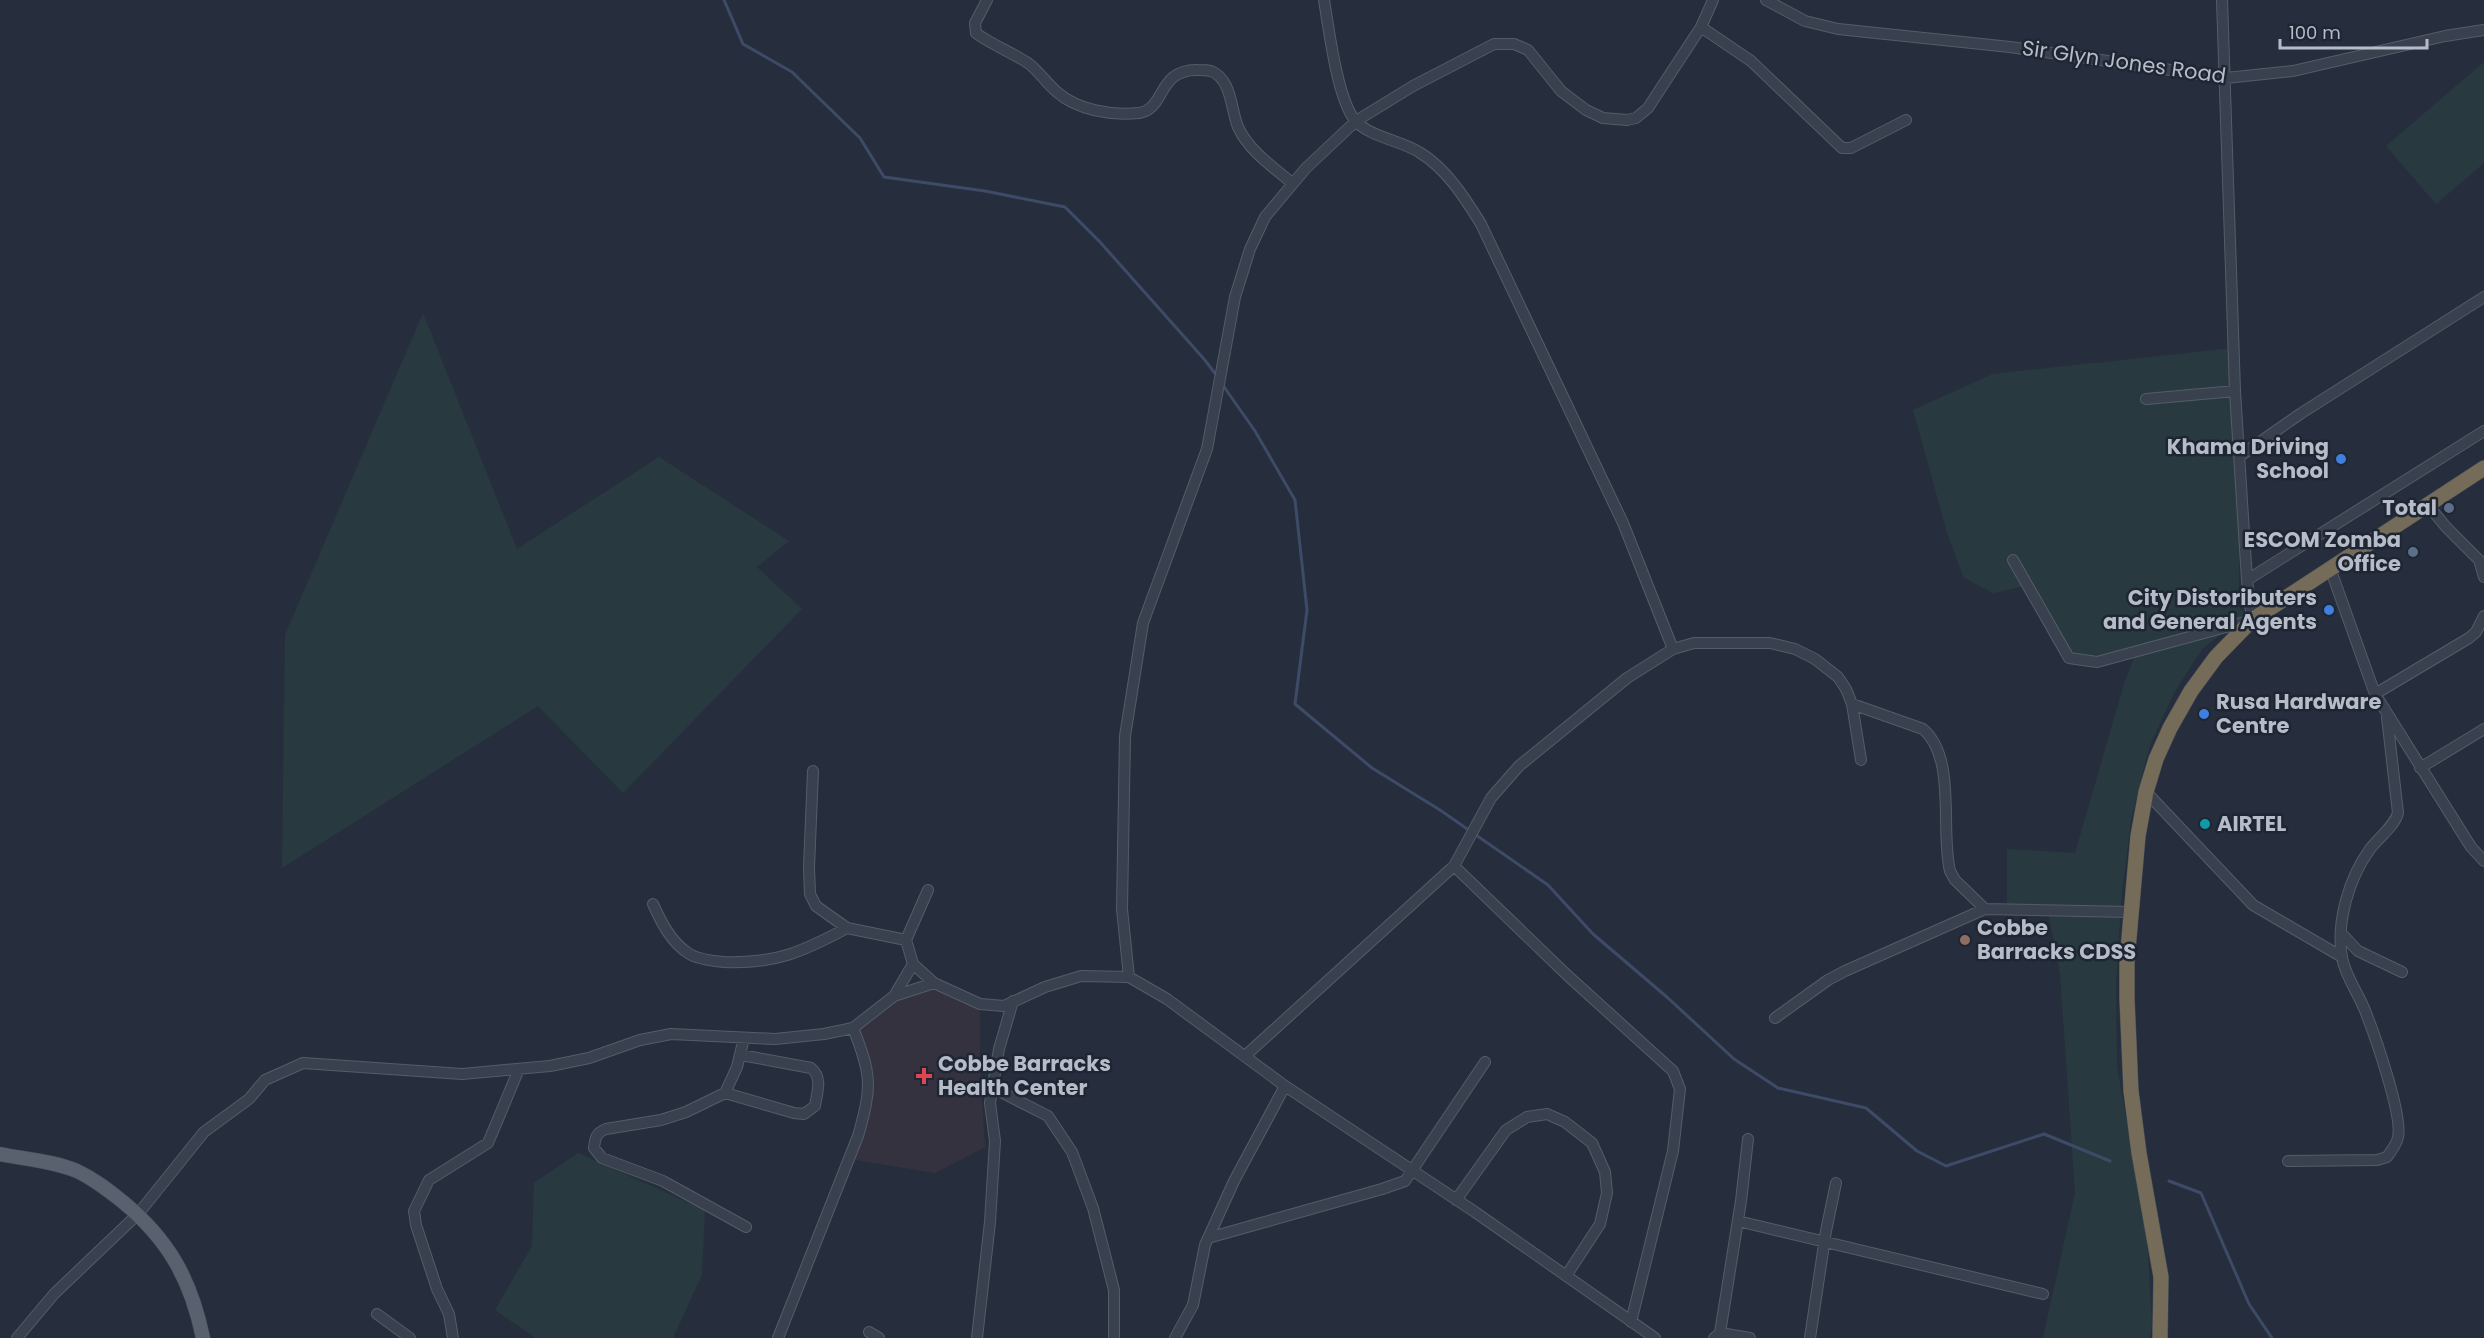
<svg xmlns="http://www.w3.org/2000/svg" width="2484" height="1338" font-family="Poppins,sans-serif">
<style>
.medical{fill:#353240}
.green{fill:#283a3f}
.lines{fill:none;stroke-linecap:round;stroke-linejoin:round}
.stream{stroke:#3d4b66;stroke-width:3}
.minor-casing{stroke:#555c69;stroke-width:12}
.major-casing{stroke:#444a57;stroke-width:15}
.highway-casing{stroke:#424956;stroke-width:16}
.minor{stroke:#3a414e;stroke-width:10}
.major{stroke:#59606e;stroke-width:14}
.highway{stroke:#746b58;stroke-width:15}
.shop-dot{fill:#3f7fe0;stroke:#1f2633;stroke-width:2}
.service-dot{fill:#5c6f8a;stroke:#1f2633;stroke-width:2}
.culture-dot{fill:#0f9aa8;stroke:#1f2633;stroke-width:2}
.education-dot{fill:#8d6e63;stroke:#1f2633;stroke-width:2}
.health-dot{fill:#e0444e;stroke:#1f2633;stroke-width:2}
.labels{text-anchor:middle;stroke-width:5;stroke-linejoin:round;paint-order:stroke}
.street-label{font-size:21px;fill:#b7bcc9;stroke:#1f2633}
.poi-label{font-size:21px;font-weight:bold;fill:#b7bcc9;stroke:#1f2633;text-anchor:end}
</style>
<rect width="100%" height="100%" fill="#262e3e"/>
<path class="medical" d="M934 983 980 1004V1068L985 1147 935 1173 855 1160 852 1151 869 1084 853 1028 894 996Z"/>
<path class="green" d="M2484 62V163L2436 204 2386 146Z
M423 313 517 549 659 457 789 541 757 567 802 609 623 793 538 706 282 868 285 635Z
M2233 348 2240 456 2239 589 2240 609 2252 620H2239L2202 649 2174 693 2150 745 2131 820 2122 892 2116 983 2117 1066 2147 1239 2152 1324 2150 1338H2043L2075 1193 2060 973 2048 911 2007 910V849L2075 853 2124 684 2134 658 2097 662 2069 658 2029 585 1993 593 1964 578 1948 536 1913 410 1993 374Z
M578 1153 705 1210 702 1275 673 1338H536L495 1310 532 1246 534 1183Z"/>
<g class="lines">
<path class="stream" d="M724 0 743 44 792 72 860 138 884 177 985 191 1065 207 1100 242 1204 359 1217 376
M1222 384 1255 431 1295 500 1307 610 1295 704 1372 768 1440 810 1548 885 1593 934 1668 998 1734 1059 1778 1088 1866 1108 1917 1151 1946 1166 2044 1134 2110 1161
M2169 1181 2201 1193 2249 1304 2272 1338"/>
<g class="minor-casing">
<path id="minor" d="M987 0 975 23 976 33C992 45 1011 52 1028 63 1039 71 1046 83 1057 92 1077 110 1112 116 1139 113 1166 109 1157 69 1198 70 1202 70 1207 70 1211 71 1232 79 1231 111 1238 127 1249 151 1273 167 1292 183
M1324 0C1329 30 1337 96 1354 119 1368 137 1400 140 1419 152 1446 168 1465 198 1481 224L1623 523 1673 649
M1766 0 1805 21 1838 29 2010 47 2226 78 2293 71 2445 36 2484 30
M1701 27 1751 61 1842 148H1851L1906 120
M2146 399 2235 391
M2240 456 2300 414 2484 297
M2427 504 2446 527 2479 560 2484 577
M2013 560 2069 658 2097 662 2252 620 2247 580 2235 391 2222 0
M2330 568 2375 694 2471 847 2484 861
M2247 580 2484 431
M2375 694 2469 638 2476 632 2484 616
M1852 704 1923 729C1957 758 1940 831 1950 871L1955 880 1985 909
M2420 768 2484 729
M813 771 809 867 810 894 816 906 847 928 906 940
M2146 792 2253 905 2342 957
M1454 866 1567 975 1673 1071 1680 1089 1673 1151 1631 1322
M928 890 906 940 913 964 934 983 980 1004 1004 1006 1045 987 1081 976 1129 977 1167 999 1285 1086 1475 1212 1655 1338
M653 904C661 922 671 942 688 953 696 959 713 961 724 962 776 964 802 952 847 928
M2342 934 2358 951 2402 972
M1129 977 1122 909 1125 736 1143 623 1207 449 1235 297 1250 249 1265 217 1306 168 1356 121 1413 86 1494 44H1514L1528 50 1561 91 1586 110 1603 118 1627 120 1636 118 1648 108 1659 91 1701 27 1713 0
M894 996 913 964
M1775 1018 1828 980 1845 971 1985 909 2131 912
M744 1038 737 1067 725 1093 686 1112 661 1120 606 1129C596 1133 595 1138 594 1148L602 1158 663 1181 746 1227
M1245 1056 1454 866 1491 798 1519 766 1627 678 1673 649 1694 643H1770L1795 649 1815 659 1838 677 1846 689 1852 704 1861 760
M993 1088 1048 1116 1072 1152 1093 1208 1114 1290V1338
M725 1093 794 1113 804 1114 815 1106C817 1092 823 1078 811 1068L741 1055
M2288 1161 2377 1160 2387 1157C2391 1151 2397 1144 2398 1137 2403 1116 2375 1036 2366 1013 2359 994 2346 978 2342 958 2336 922 2349 878 2370 849 2379 837 2394 827 2398 813L2387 717
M1456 1200 1506 1130 1527 1117 1547 1114 1565 1122 1592 1143 1605 1172 1607 1193 1600 1224 1566 1276
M1738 1221 2043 1294
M1208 1238 1382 1189 1405 1181 1485 1062
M377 1314 410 1338
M869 1332 879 1338
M1720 1333 1750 1338
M17 1338 54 1294 138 1214 204 1132 249 1099 265 1080 303 1063 462 1074 550 1066 589 1058 640 1040 671 1034 775 1039 824 1034 853 1028 894 996 934 983
M453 1338 449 1314 437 1289 416 1225 414 1211 429 1180 488 1143 519 1069
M778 1338 858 1136C872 1087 872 1075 853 1028
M977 1338 990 1222 995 1141 990 1103 999 1049 1013 1001
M1175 1338 1193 1305 1205 1245 1234 1181 1285 1086
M1714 1338 1720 1333 1741 1201 1748 1139
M1810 1338 1826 1231 1836 1183"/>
</g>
<g class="major-casing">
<path id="major" d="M0 1154C25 1159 53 1161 77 1171 94 1179 108 1190 123 1202 169 1240 191 1280 203 1338"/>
</g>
<g class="highway-casing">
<path id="highway" d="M2160 1338 2161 1277 2139 1153 2131 1091 2127 999V961L2138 836 2146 792 2156 759 2170 728 2191 691 2216 657 2252 620 2484 468"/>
</g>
<use href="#minor" class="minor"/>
<use href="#major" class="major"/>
<use href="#highway" class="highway"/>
</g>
<g class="shop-dot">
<circle cx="2341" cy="459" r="6"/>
<circle cx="2329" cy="610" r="6"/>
<circle cx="2204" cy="714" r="6"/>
</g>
<g class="service-dot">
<circle cx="2449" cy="508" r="6"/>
<circle cx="2413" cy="552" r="6"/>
</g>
<circle class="culture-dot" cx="2205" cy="824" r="6"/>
<circle class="education-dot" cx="1965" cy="940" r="6"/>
<path class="health-dot" d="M921 1067h6v6h6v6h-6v6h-6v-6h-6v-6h6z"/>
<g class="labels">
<g class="street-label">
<text transform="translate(2124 62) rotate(8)" y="7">Sir Glyn Jones Road</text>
</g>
<g class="poi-label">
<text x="2329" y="454">Khama Driving<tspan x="2329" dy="24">School</tspan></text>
<text x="2437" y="515">Total</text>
<text x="2401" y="547">ESCOM Zomba<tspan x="2401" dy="24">Office</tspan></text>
<text x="2317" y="605">City Distoributers<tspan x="2317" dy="24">and General Agents</tspan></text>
<text x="2216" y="709" text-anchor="start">Rusa Hardware<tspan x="2216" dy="24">Centre</tspan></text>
<text x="2217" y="831" text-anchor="start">AIRTEL</text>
<text x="1977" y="935" text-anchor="start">Cobbe<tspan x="1977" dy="24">Barracks CDSS</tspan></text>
<text x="938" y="1071" text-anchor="start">Cobbe Barracks<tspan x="938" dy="24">Health Center</tspan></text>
</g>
</g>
<path d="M2280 39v9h147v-9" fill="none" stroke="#b7bcc9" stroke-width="3"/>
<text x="2289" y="39" font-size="18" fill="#b7bcc9" stroke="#1f2633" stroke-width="4.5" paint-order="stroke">100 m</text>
</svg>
